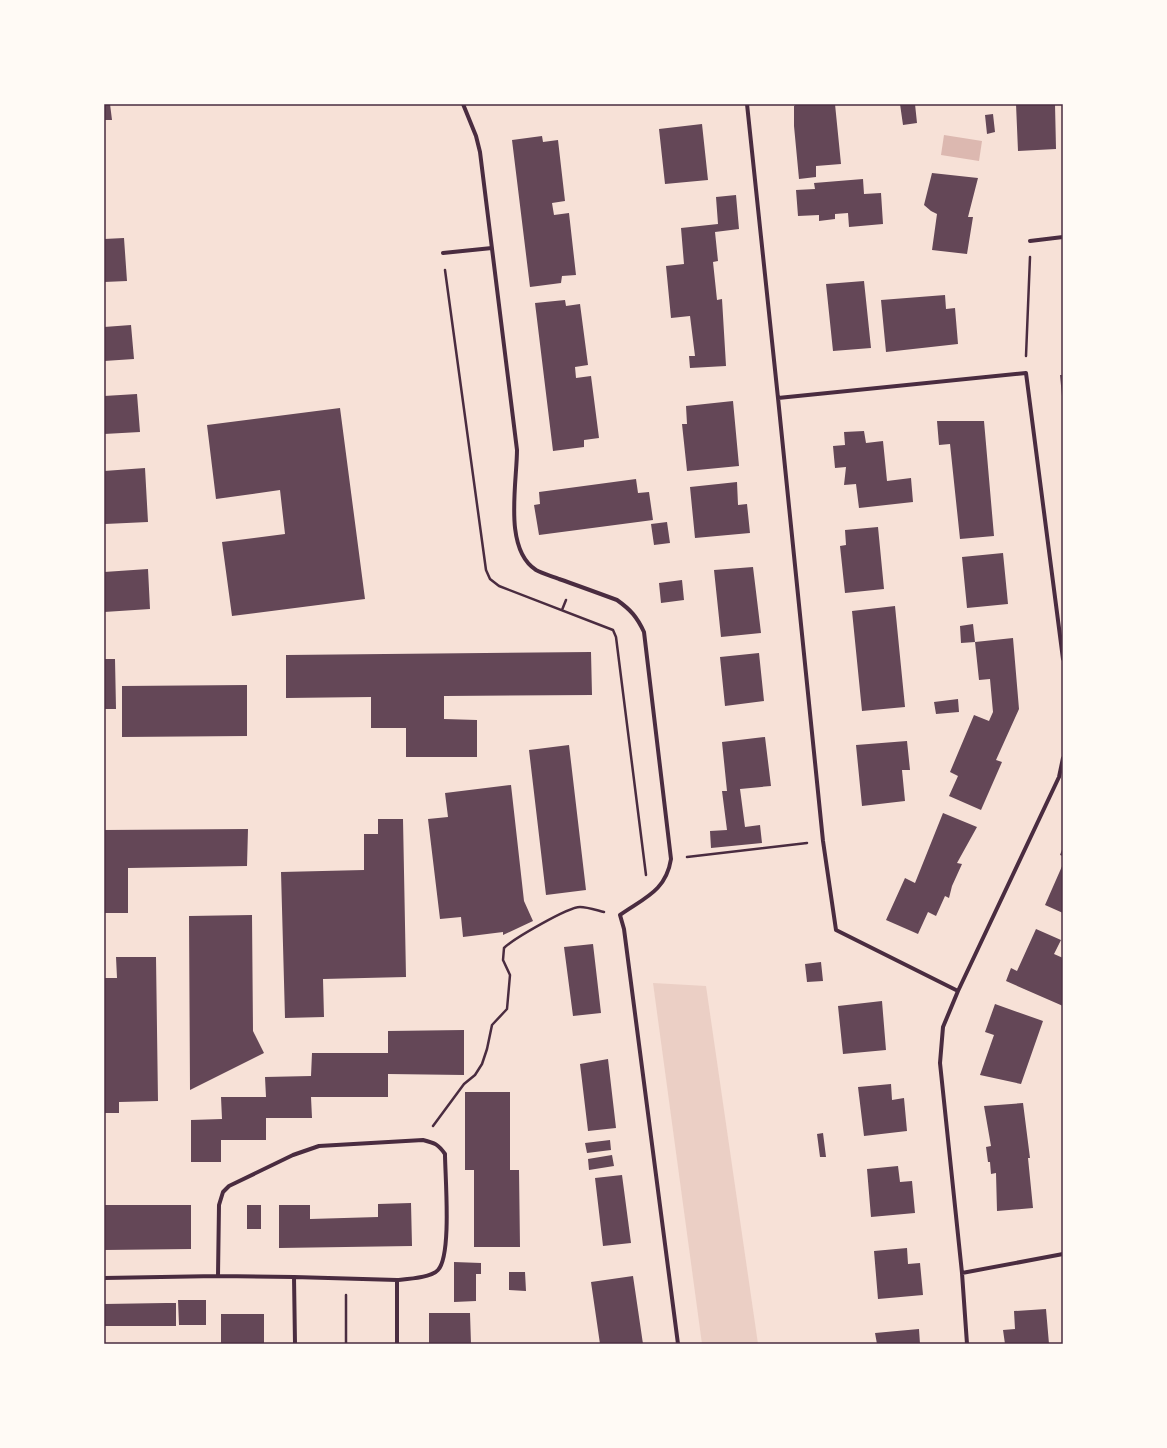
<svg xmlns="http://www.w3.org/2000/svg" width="1167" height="1448" font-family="Karla,sans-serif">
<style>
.green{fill:#ebcfc5}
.water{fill:#dcb8b0}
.building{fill:#644757}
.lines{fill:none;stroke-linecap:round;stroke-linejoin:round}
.path{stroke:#4a2c40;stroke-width:2.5}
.minor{stroke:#4a2c40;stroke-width:4}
.neatline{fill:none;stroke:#4a2c40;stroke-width:1.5}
</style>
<rect width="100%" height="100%" fill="#f7e1d7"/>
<path class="green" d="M653 983 706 986 758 1344H702Z"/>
<path class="water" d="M944 135 982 141 979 161 941 155Z"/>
<path class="building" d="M104 104H110L112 120H104Z
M797 104H835L841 164 816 166V177L799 179 794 126V106Z
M900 104H915L917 123 903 125Z
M1016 104H1055L1056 149 1018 151Z
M993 114 995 132 987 134 985 115Z
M702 124 708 180 665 184 659 129Z
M542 136 543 142 558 140 565 201 552 203 554 215 569 213 576 275 562 276 561 283 530 287 512 140Z
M932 173 978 178 968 217H973L967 254 932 250 937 214 931 211 924 205Z
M863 179 864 194 881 193 883 224 849 227 848 213 835 214V219L819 221V215L798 216 796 190 815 189 814 183Z
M736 195 739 229 715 232 718 261 713 262 717 300 722 299 726 366 690 368 689 356H695L690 316 671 318 666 266 684 264 681 228 718 224 716 197Z
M124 238 127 281 104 282V239Z
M864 281 871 348 833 351 826 284Z
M945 295 946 309 955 308 958 344 886 352 881 300Z
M565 300 566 306 580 304 588 365 575 367 576 378 591 376 599 438 584 440V447L553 451 535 303Z
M131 325 134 359 104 361V327Z
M1060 375H1063V396H1062Z
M137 394 140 432 104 434V396Z
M733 401 739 466 687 471 682 424H687L686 406Z
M340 408 365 599 232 616 222 542 285 534 280 490 216 499 207 425Z
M937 421H984L994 536 960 539 950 444 939 445Z
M864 431 866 443 883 441 887 481 911 478 913 502 859 508 856 484 844 485 846 467 835 468 833 446 845 445 844 432Z
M145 468 148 522 105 524 104 471Z
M636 479 638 493 649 492 653 520 539 535 534 505 540 504 539 492Z
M737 482 738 505 747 504 750 533 695 538 690 487Z
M667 522 670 543 654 545 651 524Z
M878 527 884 589 845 593 840 546 846 545 845 530Z
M1003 553 1008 604 967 608 962 557Z
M753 567 761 633 721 637 714 570Z
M148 569 150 609 104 612V572Z
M682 580 684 600 661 603 659 583Z
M895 606 905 707 862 711 852 611Z
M973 624 975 642 1013 638 1019 709 996 760 1002 762 981 810 949 796 958 776 950 772 974 715 989 721 993 712 990 679 979 680 975 642 961 643 960 626Z
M591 652 592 695 444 696V719L477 720V757H406V728H371V697L286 698V655Z
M759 653 764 701 725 706 720 657Z
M104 659H115L116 709H104Z
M247 685V736L122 737V686Z
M958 699 959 712 936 714 934 702Z
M765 737 771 786 740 789 745 827 760 825 762 843 711 848 710 831 727 830 722 791H727L722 742Z
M907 741 910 770H902L905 801 862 806 856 745Z
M569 745 586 890 546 895 529 750Z
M511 785 524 901 533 921 503 935V932L463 937 461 917 440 919 428 819 448 817 445 793Z
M943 813 977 827 957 863 962 864 952 886 949 898 945 896 936 916 928 912 918 934 886 920 905 878 915 883Z
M378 819H403L406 977 323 979 324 1017 285 1018 281 872 364 870V834H378Z
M248 829 247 866 128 868V913H104V830Z
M1063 847V856L1060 855Z
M1063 864V913L1045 905Z
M252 915 253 1031 264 1053 190 1090 189 916Z
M1036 929 1061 940 1054 954 1063 958V1006L1006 981 1011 968 1017 971Z
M593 944 601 1013 573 1016 564 947Z
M116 957H156L158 1101 119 1102V1113H104V978H117Z
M821 962 823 981 807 982 805 964Z
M882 1001 886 1050 843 1054 838 1006Z
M995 1004 1043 1021 1021 1084 980 1075 994 1035 985 1032Z
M464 1030V1075L388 1074V1097H311L312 1118H266V1140H221V1162H191V1120L222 1119 221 1097H266L265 1077 311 1076 312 1053H388V1031Z
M608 1059 616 1128 588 1131 580 1064Z
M891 1084 892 1100 904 1098 907 1131 864 1136 858 1087Z
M465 1092H510V1170H519L520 1247H474V1170H465Z
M1023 1103 1030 1158H1028L1033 1208 997 1211 996 1173 991 1174 990 1162H988L986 1147 991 1146 984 1106Z
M823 1133 826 1157H820L817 1134Z
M610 1140 611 1150 587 1153 585 1143Z
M612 1155 614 1166 589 1170 588 1159Z
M898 1166 900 1182 912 1181 915 1213 871 1217 867 1169Z
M622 1175 631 1243 603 1246 595 1178Z
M411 1203 412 1246 279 1248V1205H310V1219L378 1217V1204Z
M104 1205H191V1249L104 1250Z
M247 1205H261V1229H247Z
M907 1248 908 1264 920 1263 923 1295 878 1299 874 1251Z
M454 1262 481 1263V1274H476V1301L454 1302Z
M509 1272H525L526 1291 509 1290Z
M633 1276 643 1344H600L591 1282Z
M178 1300H206V1325H179Z
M166 1303H176V1326H104V1304Z
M1046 1309 1049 1344H1005L1003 1330 1015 1329 1014 1311Z
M429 1313H470L471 1344H429Z
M221 1314H264V1344H221Z
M919 1329 920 1344H877L875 1333Z"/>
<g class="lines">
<path class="path" d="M445 270 486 570 490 579 499 586 613 630 616 637 646 875
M1026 356 1030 257
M562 610 566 600
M687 857 807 843
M433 1126 464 1084 475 1075 482 1064 487 1049 492 1025 507 1009 510 975 503 960 504 948C513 939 568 907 580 907 587 907 596 910 604 912
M346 1295V1344"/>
<path class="minor" d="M463 104 476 136 480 152 517 450C517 483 503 549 536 570 543 574 552 576 559 579 579 586 598 593 617 600 631 610 637 617 644 632L671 859C666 891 644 898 620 915L624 929 678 1344
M747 104 778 398
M1030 241 1063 237
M443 253 492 248
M958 991 836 930 823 841 778 398 1026 373 1063 659
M962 1273 1063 1254
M218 1276 219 1205 223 1192 229 1186 293 1155 319 1146 423 1140C435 1143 438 1144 445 1154 445 1176 452 1255 438 1270 431 1278 408 1279 397 1280V1344
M294 1277 397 1280
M104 1278 218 1276 294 1277 295 1344
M967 1344 962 1273 940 1063 943 1027 958 991 1059 777 1063 758"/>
</g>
<rect width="1167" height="1448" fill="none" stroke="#fffaf5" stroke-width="210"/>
<rect x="105" y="105" width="957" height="1238" class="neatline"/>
</svg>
